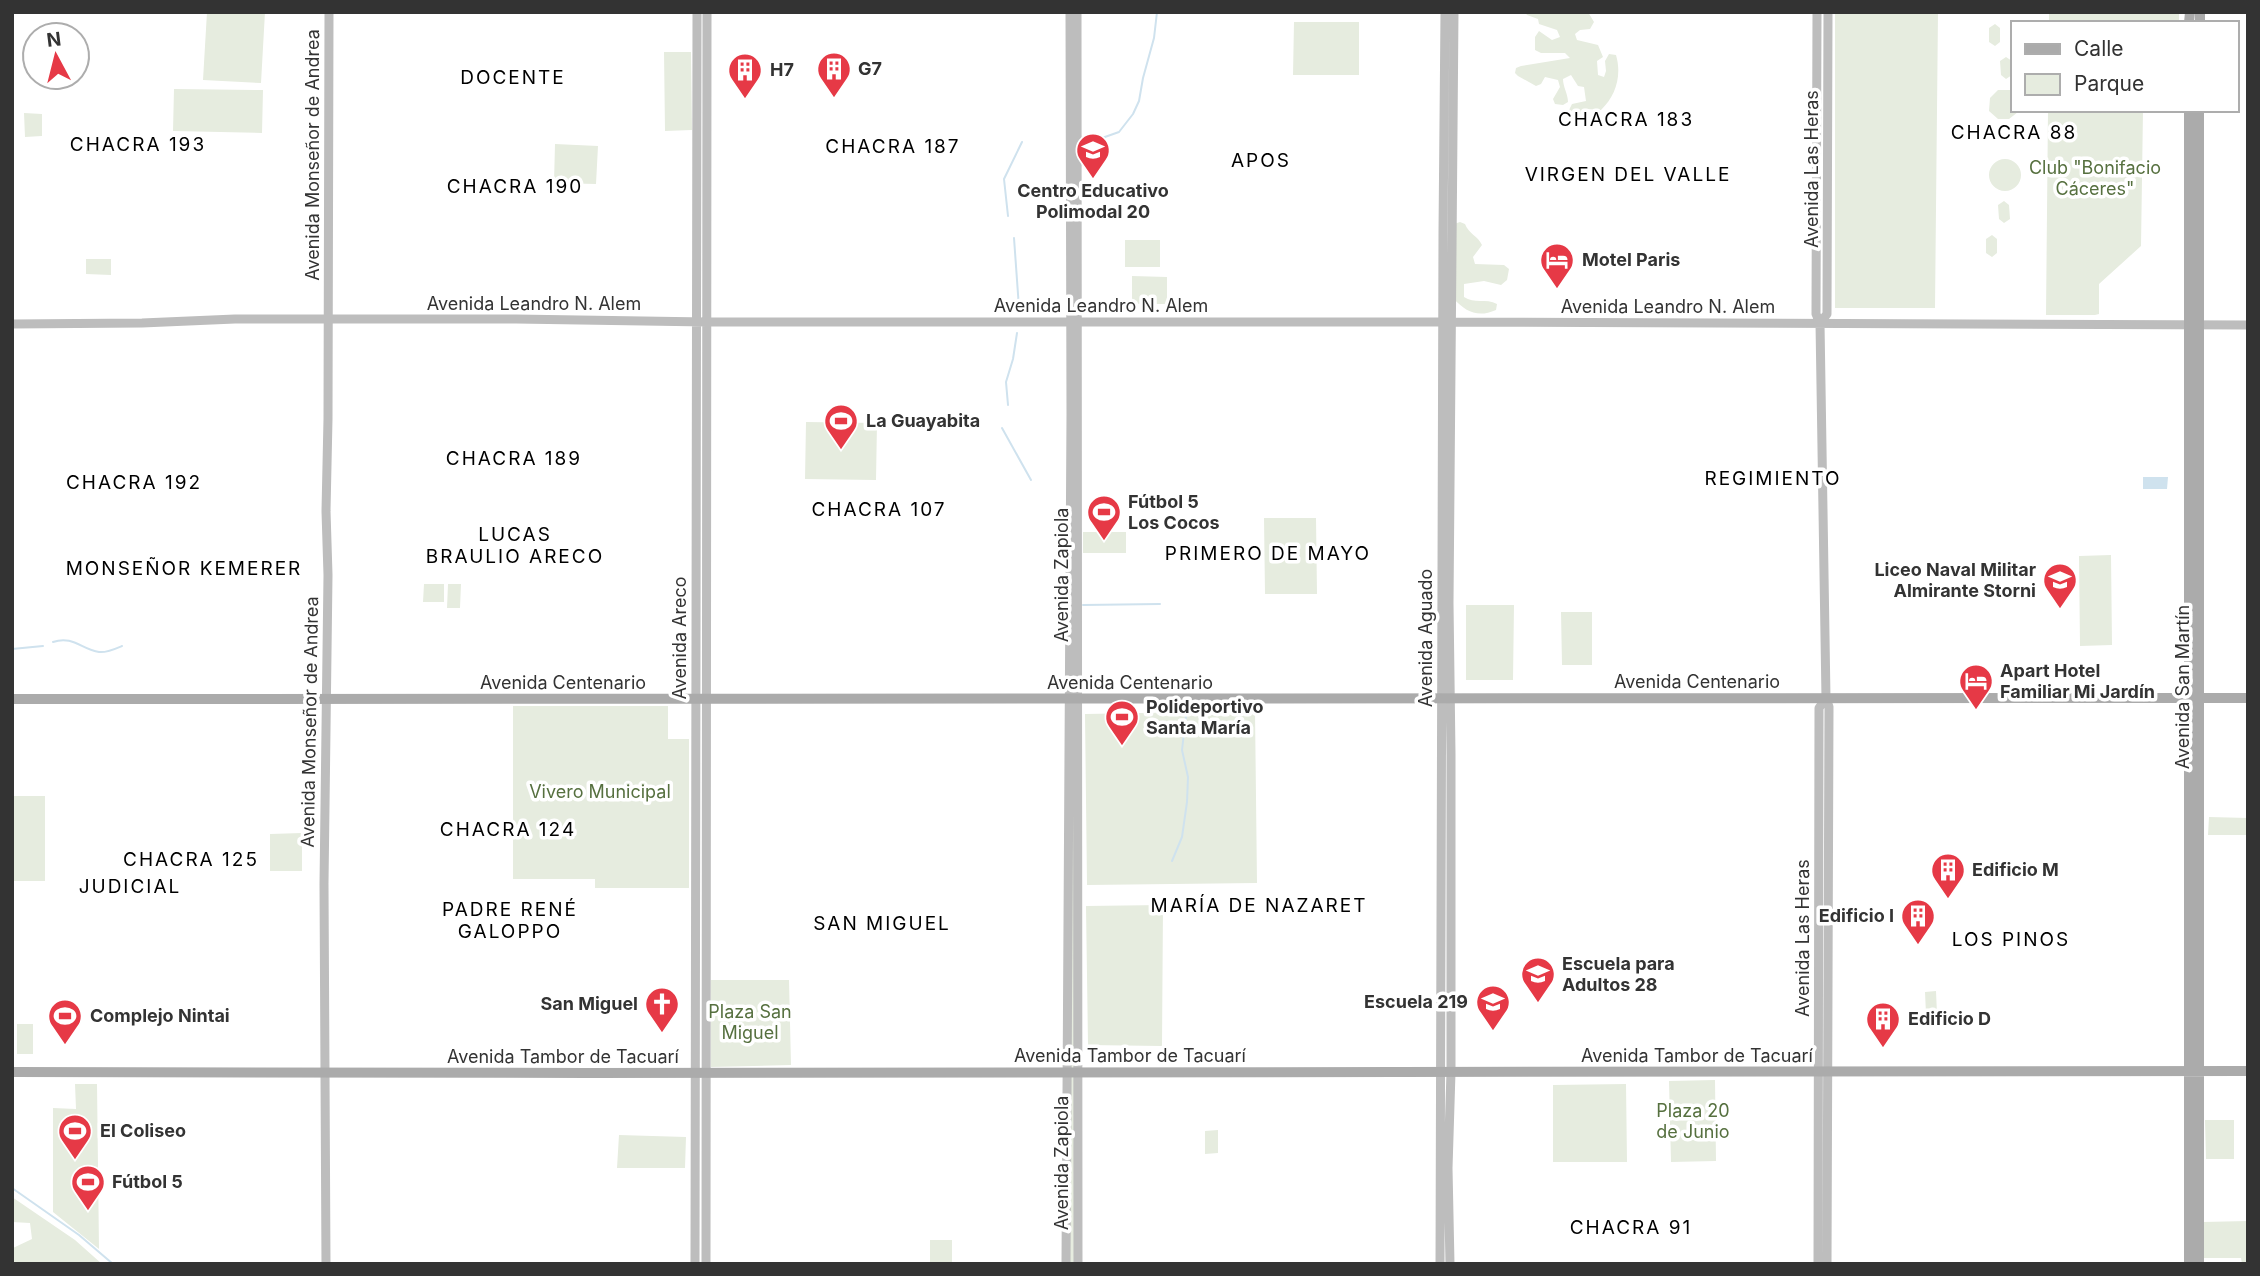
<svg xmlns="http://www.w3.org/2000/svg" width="2260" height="1276" font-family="Inter,sans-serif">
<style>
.green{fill:#e6ecdf}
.water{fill:#cfe2ee}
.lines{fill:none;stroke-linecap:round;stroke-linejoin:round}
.stream{stroke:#cfe2ee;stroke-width:2}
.secondary{stroke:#bdbdbd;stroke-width:9}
.primary{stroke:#ababab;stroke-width:10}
.labels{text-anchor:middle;stroke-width:7;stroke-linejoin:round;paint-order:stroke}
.poi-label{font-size:18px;font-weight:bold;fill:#333;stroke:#fff;text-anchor:start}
.street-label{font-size:18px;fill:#333;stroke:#fff}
.park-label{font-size:18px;fill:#56703f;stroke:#fff}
.neighbourhood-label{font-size:19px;letter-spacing:2px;fill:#000;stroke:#fff}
</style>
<rect width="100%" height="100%" fill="#fff"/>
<path class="green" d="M207 12H265L261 83 203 80Z
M1525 12H1588L1594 22 1590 29 1580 30 1575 34 1577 40 1598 45 1603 57 1597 61 1598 75 1604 77 1606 71 1605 61 1609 54 1616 55C1622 75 1616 96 1601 110L1587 109 1579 116 1578 125 1572 126 1566 122V116L1572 104 1586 101 1584 87 1578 86 1571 75 1563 79C1563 87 1568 94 1568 102L1563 105 1555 104 1553 99 1560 87 1558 80 1545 77 1541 84 1536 86 1518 76 1515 73 1516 68 1521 66 1570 58 1565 53H1541L1535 50V37L1539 31 1552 40 1560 37 1557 30 1539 24 1538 19 1527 15Z
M1835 12H1938L1935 308H1835Z
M2049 12H2179V23H2049Z
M1294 22H1359V75H1293Z
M1995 24 2000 28V42L1995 46 1989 42V28Z
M664 52H691L692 130 665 131Z
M2006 57 2012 61V75L2006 79 2001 75 2000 61Z
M174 89 263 90 262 133 173 131Z
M1998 90H2010L2013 94V110H2018V112L2009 119H1998L1989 111 1990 98Z
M2048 110H2143L2141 246 2099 284V314L2095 315H2046Z
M24 113 42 114V136L25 137Z
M555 144 598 146 596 184 554 183Z
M1989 175a16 16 0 1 1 32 0a16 16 0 1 1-32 0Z
M2004 201 2009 205 2010 219 2004 223 1999 219 1998 205Z
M1460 222 1465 224C1469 234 1478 236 1482 245L1473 257 1475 264 1504 265 1509 269 1507 280 1501 285 1484 281 1464 284V297C1474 304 1486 298 1497 304L1496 310C1478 318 1466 312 1454 299L1451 225Z
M1992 235 1997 239V253L1992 257 1986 253V239Z
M1125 240H1160V267H1125Z
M86 259H111V275L86 274Z
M1132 276 1167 277V304H1132Z
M806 422 877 423 876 480 805 479Z
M1264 518H1316L1317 594H1265Z
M1083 532H1126V553H1083Z
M2111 555 2112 645 2080 646 2079 556Z
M424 584H444V602H423Z
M448 584H461L460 608H447Z
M1466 605H1514L1513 680H1466Z
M1561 612H1592V665H1562Z
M513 706H668V739H689V888H595V879H513Z
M1071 711H1075L1074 1264H1069Z
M1255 711 1257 883 1087 885 1085 714Z
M12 796H45V881H12Z
M2209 817 2248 818V835H2208Z
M302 833V871H270V834Z
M1163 905 1162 1046 1088 1045 1086 906Z
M711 980H789L791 1065 711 1067Z
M1936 991 1937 1014H1926L1925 992Z
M17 1024H33V1054H17Z
M1715 1080 1716 1161 1671 1162 1669 1081Z
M75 1084H97L99 1249 53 1212V1108L76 1109Z
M1626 1084 1627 1162H1553V1085Z
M2205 1120H2234V1159H2206Z
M1218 1130V1153L1205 1154V1131Z
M619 1135 686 1137 685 1168H617Z
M12 1197 75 1240 102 1264H13V1248L32 1239 30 1223 12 1222Z
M2248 1221V1264H2242L2241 1258H2203V1222Z
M930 1240H952V1264H930Z"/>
<path class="water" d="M2143 477H2168L2167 489H2143Z"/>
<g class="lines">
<path class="stream" d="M1102 138 1119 132 1133 114 1139 101 1143 78 1154 38 1157 12
M1008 216 1004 179 1022 142
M1014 238 1019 308
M1008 405 1006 382 1013 359 1017 333
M1002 428 1031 480
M1083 605 1160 604
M53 642C73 635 82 650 99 652 106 653 115 649 122 646
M12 649 43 646
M1172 861 1182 837 1187 802 1188 777 1182 750 1187 707
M12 1188 79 1235 113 1264"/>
<path class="secondary" d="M1077 12 1078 1264
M1817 12 1816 314 1820 323 1826 698 1829 707 1827 1264
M1820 323 1827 314 1828 12
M12 324 142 323 235 319H516L707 322H1444L2248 325
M326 1264 324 884 328 575 326 511 328 419 329 12
M695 1264 697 12
M706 1264 707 12
M1066 1264 1071 414 1070 12
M1440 1264 1443 231 1445 12
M1450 1264 1448 1168 1451 1072V754L1449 603 1454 12
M1818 1264 1819 708 1826 698"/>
<path class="primary" d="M2189 23 2190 12
M2200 23V12
M2189 110V1264
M12 699 2248 698
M12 1072 588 1073 2248 1071
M2199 1264V110"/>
</g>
<defs>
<g id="building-pin" transform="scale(1.75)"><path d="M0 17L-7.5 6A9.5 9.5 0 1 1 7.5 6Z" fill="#e63946" stroke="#fff"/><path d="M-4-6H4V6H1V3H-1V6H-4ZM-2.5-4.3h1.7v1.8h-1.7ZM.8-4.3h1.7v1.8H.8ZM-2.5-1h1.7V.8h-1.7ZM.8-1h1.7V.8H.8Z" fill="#fff"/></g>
<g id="school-pin" transform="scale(1.75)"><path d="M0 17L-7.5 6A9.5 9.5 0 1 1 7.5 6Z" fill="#e63946" stroke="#fff"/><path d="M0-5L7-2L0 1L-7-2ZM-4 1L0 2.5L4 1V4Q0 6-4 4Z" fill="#fff"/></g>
<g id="hotel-pin" transform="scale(1.75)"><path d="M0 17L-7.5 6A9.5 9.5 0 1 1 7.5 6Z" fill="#e63946" stroke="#fff"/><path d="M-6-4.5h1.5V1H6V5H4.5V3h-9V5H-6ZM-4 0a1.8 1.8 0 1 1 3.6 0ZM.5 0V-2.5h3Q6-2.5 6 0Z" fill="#fff"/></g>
<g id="stadium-pin" transform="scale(1.75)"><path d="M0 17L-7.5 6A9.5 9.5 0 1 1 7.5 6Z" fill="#e63946" stroke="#fff"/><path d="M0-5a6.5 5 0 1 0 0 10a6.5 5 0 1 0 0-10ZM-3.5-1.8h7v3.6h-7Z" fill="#fff"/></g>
<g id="church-pin" transform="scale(1.75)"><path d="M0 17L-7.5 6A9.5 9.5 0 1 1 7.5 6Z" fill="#e63946" stroke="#fff"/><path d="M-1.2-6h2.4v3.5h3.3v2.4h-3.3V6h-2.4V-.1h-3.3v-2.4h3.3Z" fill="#fff"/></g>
</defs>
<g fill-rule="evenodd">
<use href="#building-pin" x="834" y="69"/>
<use href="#building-pin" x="745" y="70"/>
<use href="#school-pin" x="1093" y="150"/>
<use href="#hotel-pin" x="1557" y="260"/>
<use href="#stadium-pin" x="841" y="421"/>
<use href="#stadium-pin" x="1104" y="512"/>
<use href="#school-pin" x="2060" y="580"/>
<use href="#hotel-pin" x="1976" y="681"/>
<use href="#stadium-pin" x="1122" y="717"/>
<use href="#building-pin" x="1948" y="870"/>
<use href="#building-pin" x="1918" y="916"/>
<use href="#school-pin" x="1538" y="974"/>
<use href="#school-pin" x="1493" y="1002"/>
<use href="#church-pin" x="662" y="1004"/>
<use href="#stadium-pin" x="65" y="1016"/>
<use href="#building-pin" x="1883" y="1019"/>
<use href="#stadium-pin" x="75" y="1131"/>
<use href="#stadium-pin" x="88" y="1182"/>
</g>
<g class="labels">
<g class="poi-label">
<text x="858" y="75">G7</text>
<text x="770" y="76">H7</text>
<text x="1093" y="197" text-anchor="middle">Centro Educativo<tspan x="1093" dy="21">Polimodal 20</tspan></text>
<text x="1582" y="266">Motel Paris</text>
<text x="866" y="427">La Guayabita</text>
<text x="1128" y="508">Fútbol 5<tspan x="1128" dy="21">Los Cocos</tspan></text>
<text x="2036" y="576" text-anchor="end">Liceo Naval Militar<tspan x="2036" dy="21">Almirante Storni</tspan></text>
<text x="2000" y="677">Apart Hotel<tspan x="2000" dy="21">Familiar Mi Jardín</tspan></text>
<text x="1146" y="713">Polideportivo<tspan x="1146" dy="21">Santa María</tspan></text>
<text x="1972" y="876">Edificio M</text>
<text x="1894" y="922" text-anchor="end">Edificio I</text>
<text x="1562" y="970">Escuela para<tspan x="1562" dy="21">Adultos 28</tspan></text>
<text x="1468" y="1008" text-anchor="end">Escuela 219</text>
<text x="638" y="1010" text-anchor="end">San Miguel</text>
<text x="90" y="1022">Complejo Nintai</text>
<text x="1908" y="1025">Edificio D</text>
<text x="100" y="1137">El Coliseo</text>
<text x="112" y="1188">Fútbol 5</text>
</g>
<g class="street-label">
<text transform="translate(313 155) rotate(-90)" y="6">Avenida Monseñor de Andrea</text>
<text transform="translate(1812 169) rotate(-90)" y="6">Avenida Las Heras</text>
<text x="534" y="310">Avenida Leandro N. Alem</text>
<text x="1101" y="312">Avenida Leandro N. Alem</text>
<text x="1668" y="313">Avenida Leandro N. Alem</text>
<text transform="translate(1062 575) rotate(-90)" y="6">Avenida Zapiola</text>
<text transform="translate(680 638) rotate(-90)" y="6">Avenida Areco</text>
<text transform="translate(1426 638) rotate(-90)" y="6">Avenida Aguado</text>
<text x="1697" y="688">Avenida Centenario</text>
<text x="563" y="689">Avenida Centenario</text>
<text x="1130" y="689">Avenida Centenario</text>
<text transform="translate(2183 687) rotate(-90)" y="6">Avenida San Martín</text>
<text transform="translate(310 722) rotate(-89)" y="6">Avenida Monseñor de Andrea</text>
<text transform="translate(1803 938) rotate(-90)" y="6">Avenida Las Heras</text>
<text x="1130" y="1062">Avenida Tambor de Tacuarí</text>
<text x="1697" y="1062">Avenida Tambor de Tacuarí</text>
<text x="563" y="1063">Avenida Tambor de Tacuarí</text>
<text transform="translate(1062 1163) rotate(-90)" y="6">Avenida Zapiola</text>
</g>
<g class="park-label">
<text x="2095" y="174">Club "Bonifacio<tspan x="2095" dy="21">Cáceres"</tspan></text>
<text x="600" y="798">Vivero Municipal</text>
<text x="750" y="1018">Plaza San<tspan x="750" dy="21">Miguel</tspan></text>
<text x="1693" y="1117">Plaza 20<tspan x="1693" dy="21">de Junio</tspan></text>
</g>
<g class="neighbourhood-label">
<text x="513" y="84">DOCENTE</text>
<text x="1626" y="126">CHACRA 183</text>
<text x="2014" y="139">CHACRA 88</text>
<text x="138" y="151">CHACRA 193</text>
<text x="893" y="153">CHACRA 187</text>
<text x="1261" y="167">APOS</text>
<text x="1628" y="181">VIRGEN DEL VALLE</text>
<text x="515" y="193">CHACRA 190</text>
<text x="514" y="465">CHACRA 189</text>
<text x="1773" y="485">REGIMIENTO</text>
<text x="134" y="489">CHACRA 192</text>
<text x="879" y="516">CHACRA 107</text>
<text x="515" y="541">LUCAS<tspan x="515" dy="22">BRAULIO ARECO</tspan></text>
<text x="1268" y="560">PRIMERO DE MAYO</text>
<text x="184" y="575">MONSEÑOR KEMERER</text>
<text x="508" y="836">CHACRA 124</text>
<text x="191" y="866">CHACRA 125</text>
<text x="130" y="893">JUDICIAL</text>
<text x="1259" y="912">MARÍA DE NAZARET</text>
<text x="510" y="916">PADRE RENÉ<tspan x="510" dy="22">GALOPPO</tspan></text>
<text x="882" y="930">SAN MIGUEL</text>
<text x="2011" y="946">LOS PINOS</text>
<text x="1631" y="1234">CHACRA 91</text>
</g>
</g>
<rect width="2260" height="1276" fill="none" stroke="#333333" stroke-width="28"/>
<rect x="2011" y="21" width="228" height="91" fill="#ffffff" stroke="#adadad" stroke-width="2"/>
<rect x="2025" y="44" width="35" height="10" fill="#ababab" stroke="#adadad" stroke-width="2"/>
<text x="2074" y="56" font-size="21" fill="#333333">Calle</text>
<rect x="2025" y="74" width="35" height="21" fill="#e6ecdf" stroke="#adadad" stroke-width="2"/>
<text x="2074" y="91" font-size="21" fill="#333333">Parque</text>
<g transform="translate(56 56) rotate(353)"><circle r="33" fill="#ffffff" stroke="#adadad" stroke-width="2"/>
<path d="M0-5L12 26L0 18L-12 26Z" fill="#e63946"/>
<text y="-10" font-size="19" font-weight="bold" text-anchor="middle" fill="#333333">N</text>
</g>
</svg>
